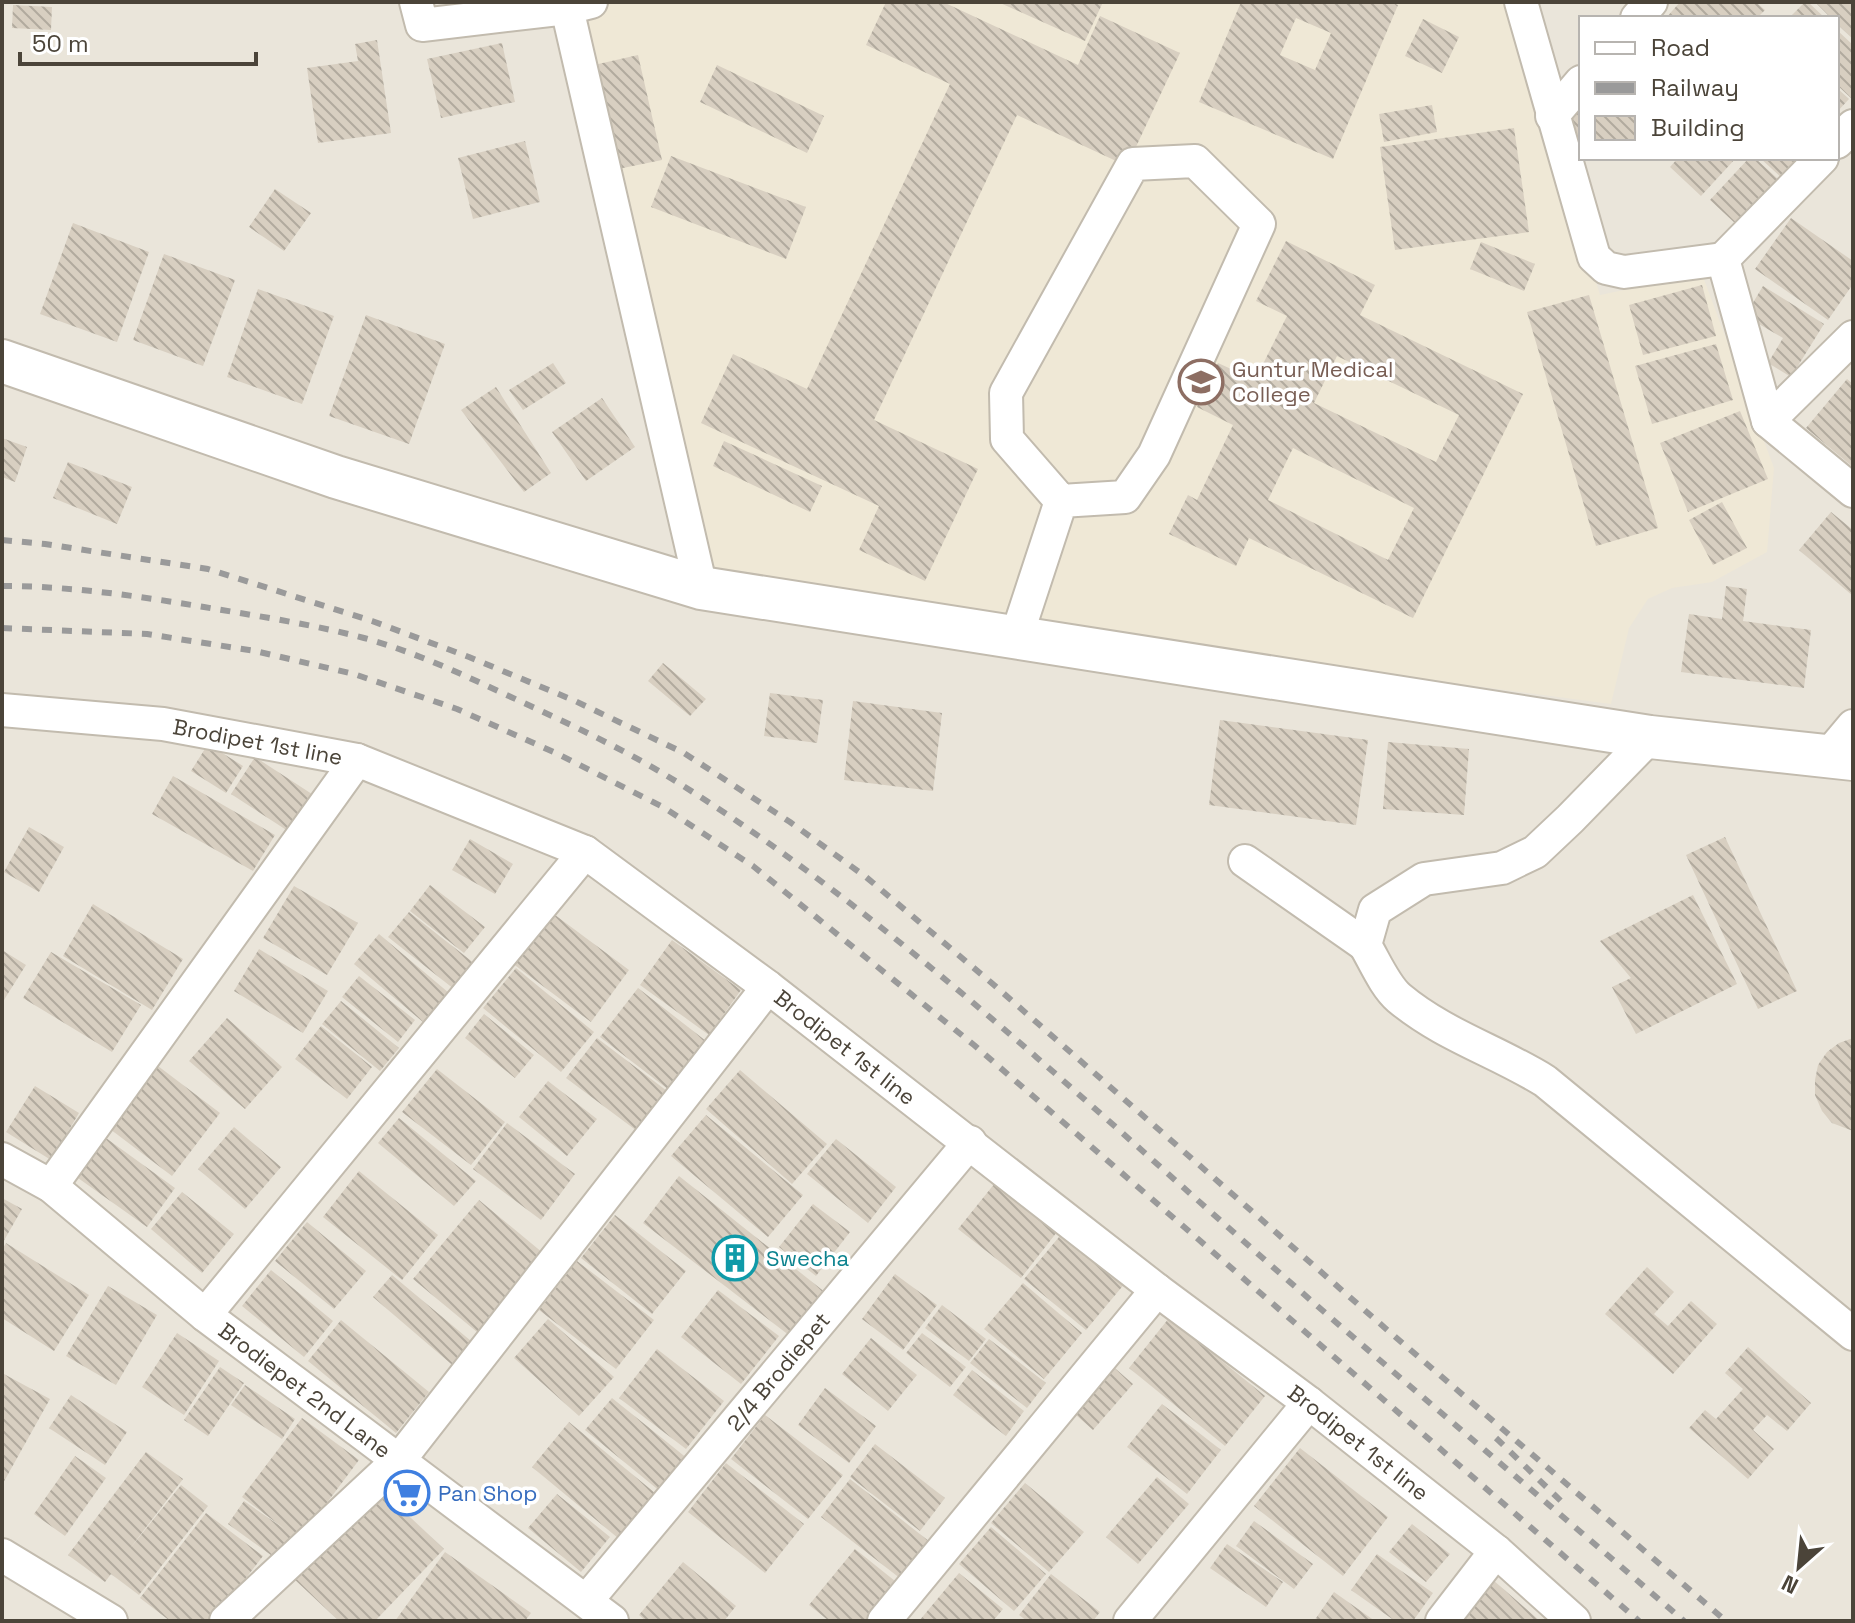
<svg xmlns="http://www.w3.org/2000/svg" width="1855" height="1623" font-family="'Space Grotesk',sans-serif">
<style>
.residential{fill:#eae5da;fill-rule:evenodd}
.education{fill:#efe8d6}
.building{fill:url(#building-back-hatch);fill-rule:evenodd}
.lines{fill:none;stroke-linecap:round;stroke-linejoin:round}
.minor-casing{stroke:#c2bbae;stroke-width:36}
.tertiary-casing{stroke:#c2bbae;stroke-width:46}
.minor{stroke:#fff;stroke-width:32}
.tertiary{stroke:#fff;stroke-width:42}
.rail{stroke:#9a9a9a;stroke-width:6;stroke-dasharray:10 10;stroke-linecap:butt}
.labels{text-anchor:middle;stroke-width:7;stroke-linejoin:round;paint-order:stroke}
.education-label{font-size:22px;fill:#785e54;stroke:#fff;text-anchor:start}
.street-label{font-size:22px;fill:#4b4439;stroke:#fff}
.culture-label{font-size:22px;fill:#0d838f;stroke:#fff;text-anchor:start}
.shop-label{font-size:22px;fill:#366cbe;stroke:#fff;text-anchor:start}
</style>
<defs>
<pattern id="building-back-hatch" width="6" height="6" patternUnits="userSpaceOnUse" patternTransform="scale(2)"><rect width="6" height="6" fill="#d8cfc1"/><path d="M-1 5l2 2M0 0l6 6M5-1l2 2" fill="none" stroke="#b1aa9e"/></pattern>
</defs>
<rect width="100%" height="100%" fill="#f6f3ec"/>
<path class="residential" d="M2 2H1853V1621H2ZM1581 18H1837V158H1581Z"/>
<path class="education" d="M614 2H1509L1600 295 1702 274 1774 468 1767 552 1712 582 1672 588 1648 599 1629 628 1611 704 707 585 575 11Z"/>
<path class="building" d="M886 2H943L1078 65 1100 16 1180 53 1127 166 1017 115 874 420 978 469 925 581 859 550 879 506 701 423 733 354 807 389 950 84 866 45Z
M998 2H1103L1085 41Z
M1241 2H1391L1398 5 1333 159 1199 102ZM1296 18 1331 33 1315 70 1280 55Z
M1680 2H1756L1765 10 1757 18H1666Z
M1805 2H1808L1825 18H1789Z
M1815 2H1853V39L1837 24V18H1831Z
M13 5 52 7 51 30 12 28Z
M1423 19 1459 37 1442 73 1405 56Z
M1837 30 1853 45V96L1851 98 1837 85Z
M377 40 391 133 318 143 307 68 358 61 355 44Z
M502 43 515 102 441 118 427 59Z
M638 55 662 160 618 169 594 65Z
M717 65 824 116 807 153 700 102Z
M1837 88 1849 99 1837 112Z
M1432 105 1437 132 1384 142 1379 114Z
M1581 108V139L1565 125Z
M1514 128 1529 232 1395 250 1380 147Z
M525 141 540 202 473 219 458 158Z
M671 156 806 207 786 259 651 207Z
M1678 158H1736L1701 196 1670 167Z
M1749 158H1755L1779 180 1737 225 1710 200Z
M1760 158H1792L1799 164 1784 180Z
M275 189 311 213 284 251 249 227Z
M1791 218 1853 261V284L1828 320 1755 269Z
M73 223 149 252 117 342 40 314Z
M1286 241 1375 285 1360 315 1523 394 1413 618 1249 538 1236 566 1169 534 1188 495 1197 500 1233 425 1197 407 1218 363 1255 380 1287 316 1256 301ZM1337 356 1459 415 1436 462 1314 403ZM1293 448 1414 508 1388 560 1268 500Z
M1481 242 1535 264 1524 291 1470 269Z
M164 254 235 280 203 366 133 340Z
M1702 285 1716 336 1643 355 1629 305Z
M1763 286 1824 324 1791 377 1768 363 1783 338 1745 316Z
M258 289 334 316 302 404 227 377Z
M1589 295 1658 528 1596 546 1527 312Z
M366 315 445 344 409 444 329 416Z
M1716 344 1733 400 1652 424 1635 366Z
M553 363 566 383 523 410 509 390Z
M1847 379 1853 384V467L1806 428Z
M496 387 551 473 524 492 461 410Z
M602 398 635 447 586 481 552 432Z
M1740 411 1768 479 1688 512 1660 443Z
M2 438 27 447 15 482 2 477Z
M724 441 822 486 810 512 713 466Z
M68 462 132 487 117 524 53 498Z
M1722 502 1747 548 1713 565 1689 520Z
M1831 512 1853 530V596L1799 550Z
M1726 586 1747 589 1743 621 1811 630 1804 688 1681 672 1689 614 1722 619Z
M663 663 706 699 690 716 648 681Z
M770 693 823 700 817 743 764 736Z
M853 701 942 713 933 791 844 780Z
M1220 720 1368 740 1356 825 1209 805Z
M1388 742 1469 749 1464 815 1383 809Z
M208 744 243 766 226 793 191 771Z
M255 757 315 796 291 833 231 794Z
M173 776 275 835 253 871 152 814Z
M29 827 64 847 39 892 4 872Z
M1725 837 1797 991 1758 1009 1686 855Z
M470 839 513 864 495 894 452 870Z
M430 885 485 927 464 953 410 911Z
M294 886 358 923 327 975 263 938Z
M1693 895 1737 984 1636 1034 1612 987 1631 978 1600 941Z
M93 904 183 959 152 1010 63 956Z
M547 909 629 970 591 1022 508 960Z
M409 912 479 967 459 993 388 937Z
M379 934 449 993 423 1022 354 964Z
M672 940 741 990 709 1035 640 985Z
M259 949 328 991 303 1033 234 991Z
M2 950 26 965 2 1003Z
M51 952 141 1005 112 1052 23 998Z
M516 968 594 1032 561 1072 483 1008Z
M359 976 415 1020 398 1042 342 997Z
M638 988 706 1041 669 1090 600 1037Z
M341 1001 399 1048 380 1071 322 1024Z
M484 1014 534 1055 515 1078 465 1038Z
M227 1018 282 1067 245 1109 189 1061Z
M321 1026 372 1067 347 1099 295 1059Z
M597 1038 671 1094 641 1134 566 1078Z
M1853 1038V1131L1832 1123 1822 1111 1815 1095V1080L1818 1065 1827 1052 1839 1043Z
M158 1066 220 1113 172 1176 110 1129Z
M437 1069 505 1122 471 1165 402 1112Z
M740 1070 827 1144 792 1184 706 1109Z
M548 1081 597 1119 567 1156 519 1117Z
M35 1086 79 1113 51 1160 6 1132Z
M706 1115 803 1195 768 1237 671 1156Z
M399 1118 476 1181 454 1206 378 1143Z
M507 1123 575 1174 541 1220 473 1169Z
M234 1127 281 1167 245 1209 198 1169Z
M106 1138 175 1188 147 1227 78 1178Z
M836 1139 896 1187 868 1223 807 1174Z
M359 1171 438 1235 402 1280 323 1217Z
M679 1176 826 1293 790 1336 643 1223Z
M995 1183 1057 1232 1021 1278 958 1229Z
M182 1192 234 1234 202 1273 151 1229Z
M2 1198 22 1209 2 1244Z
M479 1200 543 1253 477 1332 413 1279Z
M813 1204 850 1232 816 1276 779 1247Z
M615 1215 686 1271 652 1314 581 1258Z
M307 1222 366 1271 334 1309 275 1261Z
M1064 1231 1126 1282 1086 1330 1024 1279Z
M6 1243 89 1295 54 1351 2 1318V1250Z
M577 1261 654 1320 616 1369 539 1310Z
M1647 1267 1674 1292 1654 1314 1668 1326 1691 1301 1717 1324 1673 1374 1605 1314Z
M271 1270 333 1321 304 1357 242 1306Z
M895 1274 937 1305 903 1350 862 1319Z
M392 1275 477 1346 457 1369 373 1297Z
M1023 1283 1082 1333 1044 1379 984 1329Z
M108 1286 157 1315 116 1385 66 1356Z
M718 1290 779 1336 741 1384 681 1337Z
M942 1305 986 1339 969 1361 925 1328Z
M1169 1318 1265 1396 1225 1446 1129 1368Z
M548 1319 614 1377 579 1416 514 1358Z
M341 1320 429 1392 396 1433 308 1361Z
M177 1333 219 1361 184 1415 142 1387Z
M922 1333 966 1367 950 1387 906 1353Z
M871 1338 917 1375 888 1411 842 1374Z
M989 1339 1046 1383 1027 1408 970 1363Z
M1748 1347 1811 1403 1787 1431 1767 1415 1753 1430 1774 1449 1748 1479 1689 1428 1705 1410 1716 1419 1743 1389 1725 1373Z
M657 1349 724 1401 686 1449 619 1398Z
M1109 1363 1133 1384 1093 1430 1068 1408Z
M220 1367 244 1383 208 1436 184 1420Z
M972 1370 1024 1411 1006 1436 953 1395Z
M2 1373 50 1399 2 1485Z
M245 1385 295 1419 282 1439 231 1405Z
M825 1388 876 1426 849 1463 798 1425Z
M71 1395 127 1432 105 1465 49 1428Z
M612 1398 688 1459 661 1492 585 1430Z
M1162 1404 1221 1450 1187 1494 1127 1447Z
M765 1415 843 1475 808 1519 731 1459Z
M302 1418 359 1460 299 1540 292 1535 275 1558 228 1524 244 1501 286 1530 242 1497Z
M569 1422 655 1493 618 1538 532 1467Z
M875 1444 945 1498 920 1531 850 1477Z
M1300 1448 1388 1517 1343 1576 1254 1506Z
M146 1452 183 1479 128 1551 181 1485 208 1506 139 1595 111 1574 105 1582 68 1555Z
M75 1456 106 1478 65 1536 34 1514Z
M726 1463 804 1524 765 1573 688 1512Z
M1157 1477 1189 1504 1138 1564 1106 1537Z
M850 1479 930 1542 901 1579 821 1517Z
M1025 1483 1084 1532 1049 1572 991 1523Z
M378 1487 444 1549 375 1621H339L293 1578Z
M557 1494 610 1537 581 1572 528 1528Z
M206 1513 263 1556 213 1621H170L140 1598Z
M1254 1521 1313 1564 1294 1589 1236 1546Z
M1412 1524 1450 1554 1426 1582 1389 1552Z
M991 1527 1046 1574 1014 1611 959 1564Z
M1227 1544 1283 1582 1266 1607 1210 1568Z
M855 1549 900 1585 870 1621H829L809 1605Z
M445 1552 531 1613 525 1621H395Z
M1377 1554 1433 1593 1413 1621H1395L1351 1590Z
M683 1562 736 1606 724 1621H646L639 1615Z
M959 1573 1003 1609 993 1621H919Z
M1051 1574 1100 1612 1093 1621H1027L1019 1615Z
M1493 1580 1540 1621H1467L1461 1616Z
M1334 1592 1375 1621H1314Z"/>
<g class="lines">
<g class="minor-casing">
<g id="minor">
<path d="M416 2 422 25 567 8 591 2"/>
<path d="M1521 2 1594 257 1606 268 1624 272 1723 259"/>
<path d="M567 8 701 588"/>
<path d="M1637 18 1651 2"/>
<path d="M1552 116 1581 82"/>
<path d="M1837 142 1853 126"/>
<path d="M1822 158 1723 259 1768 421 1853 491"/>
<path d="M1768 421 1853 337"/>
<path d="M1016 638 1061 501 1125 497 1154 455 1259 224 1195 161 1133 164 1006 393 1007 439 1061 501"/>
<path id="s1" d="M2 710 163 724 357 760 585 852 768 987 1157 1290 1309 1403 1496 1551 1574 1621"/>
<path d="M1650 737 1570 819 1535 852 1502 868 1424 879 1375 910 1365 945C1375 962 1385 986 1399 998 1443 1035 1497 1051 1545 1081L1853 1334"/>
<path d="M1827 757 1853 726"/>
<path d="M1245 861 1365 945"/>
<path id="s2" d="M2 1159 51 1186 205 1315 612 1621"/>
<path d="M51 1186 357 760"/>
<path d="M205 1315 585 852"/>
<path d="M2 1555 111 1621"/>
<path id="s3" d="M587 1600 970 1142"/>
<path d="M226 1621 400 1459 768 987"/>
<path d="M884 1621 1157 1290"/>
<path d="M1130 1621 1309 1403"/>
<path d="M1442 1621 1496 1551"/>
</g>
</g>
<g class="tertiary-casing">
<path id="tertiary" d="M2 361 336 477 701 588 1650 737 1853 759"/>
</g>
<use href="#minor" class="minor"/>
<use href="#tertiary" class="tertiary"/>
<path class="rail" d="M2 540 45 544 208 569 372 621 469 657 573 700 684 753 790 822 866 877 994 985 1385 1328 1726 1621
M2 586C70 586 138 596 204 607 257 616 311 624 364 638 419 653 472 679 524 703 576 727 629 752 677 782 878 908 1053 1072 1230 1229 1379 1362 1533 1490 1684 1621
M2 628 147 634 255 651 354 674 457 709 556 753 663 807 753 866 974 1045 1639 1621
M1496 1438 1565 1505"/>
</g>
<defs>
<g id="university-ring" transform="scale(2.3)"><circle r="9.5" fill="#fff" stroke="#8d6e63" stroke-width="1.5"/><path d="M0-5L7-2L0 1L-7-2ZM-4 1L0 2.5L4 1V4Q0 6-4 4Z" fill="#8d6e63"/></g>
<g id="building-ring" transform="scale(2.3)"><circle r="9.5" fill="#fff" stroke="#0f9aa8" stroke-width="1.5"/><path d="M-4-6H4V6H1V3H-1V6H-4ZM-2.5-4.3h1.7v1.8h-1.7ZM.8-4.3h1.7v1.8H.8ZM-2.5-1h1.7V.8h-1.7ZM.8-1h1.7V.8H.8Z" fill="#0f9aa8"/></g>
<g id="supermarket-ring" transform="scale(2.3)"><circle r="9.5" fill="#fff" stroke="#3f7fe0" stroke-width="1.5"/><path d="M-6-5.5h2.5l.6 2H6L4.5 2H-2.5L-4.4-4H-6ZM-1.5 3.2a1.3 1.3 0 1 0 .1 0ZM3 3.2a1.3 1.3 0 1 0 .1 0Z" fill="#3f7fe0"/></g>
</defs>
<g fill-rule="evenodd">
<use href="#university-ring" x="1201" y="382"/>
<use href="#building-ring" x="735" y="1258"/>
<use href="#supermarket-ring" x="407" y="1493"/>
</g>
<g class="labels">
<g class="education-label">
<text x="1232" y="377">Guntur Medical<tspan x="1232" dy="25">College</tspan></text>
</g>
<g class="street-label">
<text dy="8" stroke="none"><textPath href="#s1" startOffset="258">Brodipet 1st line</textPath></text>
<text dy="8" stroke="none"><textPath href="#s1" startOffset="930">Brodipet 1st line</textPath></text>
<text dy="8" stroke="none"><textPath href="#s3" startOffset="298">2/4 Brodiepet</textPath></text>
<text dy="8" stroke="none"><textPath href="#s2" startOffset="382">Brodiepet 2nd Lane</textPath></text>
<text dy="8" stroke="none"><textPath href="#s1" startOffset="1578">Brodipet 1st line</textPath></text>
</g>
<g class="culture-label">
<text x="766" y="1266">Swecha</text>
</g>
<g class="shop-label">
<text x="438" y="1501">Pan Shop</text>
</g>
</g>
<rect width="1855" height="1623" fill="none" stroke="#4b4439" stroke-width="8"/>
<rect x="1579" y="16" width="260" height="144" fill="#ffffff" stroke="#b7b4b0" stroke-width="2"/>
<rect x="1595" y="42" width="40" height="12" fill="#ffffff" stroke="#b7b4b0" stroke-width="2"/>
<text x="1651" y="56" font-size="24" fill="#4b4439">Road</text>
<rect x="1595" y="82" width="40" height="12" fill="#9a9a9a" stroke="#b7b4b0" stroke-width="2"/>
<text x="1651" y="96" font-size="24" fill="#4b4439">Railway</text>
<rect x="1595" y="116" width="40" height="24" fill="url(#building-back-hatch)" stroke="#b7b4b0" stroke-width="2"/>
<text x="1651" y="136" font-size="24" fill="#4b4439">Building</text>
<g transform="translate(1799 1567) rotate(207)" stroke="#ffffff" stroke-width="6" paint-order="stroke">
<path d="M0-6L14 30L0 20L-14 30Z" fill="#4b4439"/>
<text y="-12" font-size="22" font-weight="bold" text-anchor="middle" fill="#4b4439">N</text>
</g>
<path d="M20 52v12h236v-12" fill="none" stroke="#4b4439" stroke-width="4"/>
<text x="32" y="52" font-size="24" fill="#4b4439" stroke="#ffffff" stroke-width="6" paint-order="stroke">50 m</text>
</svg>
